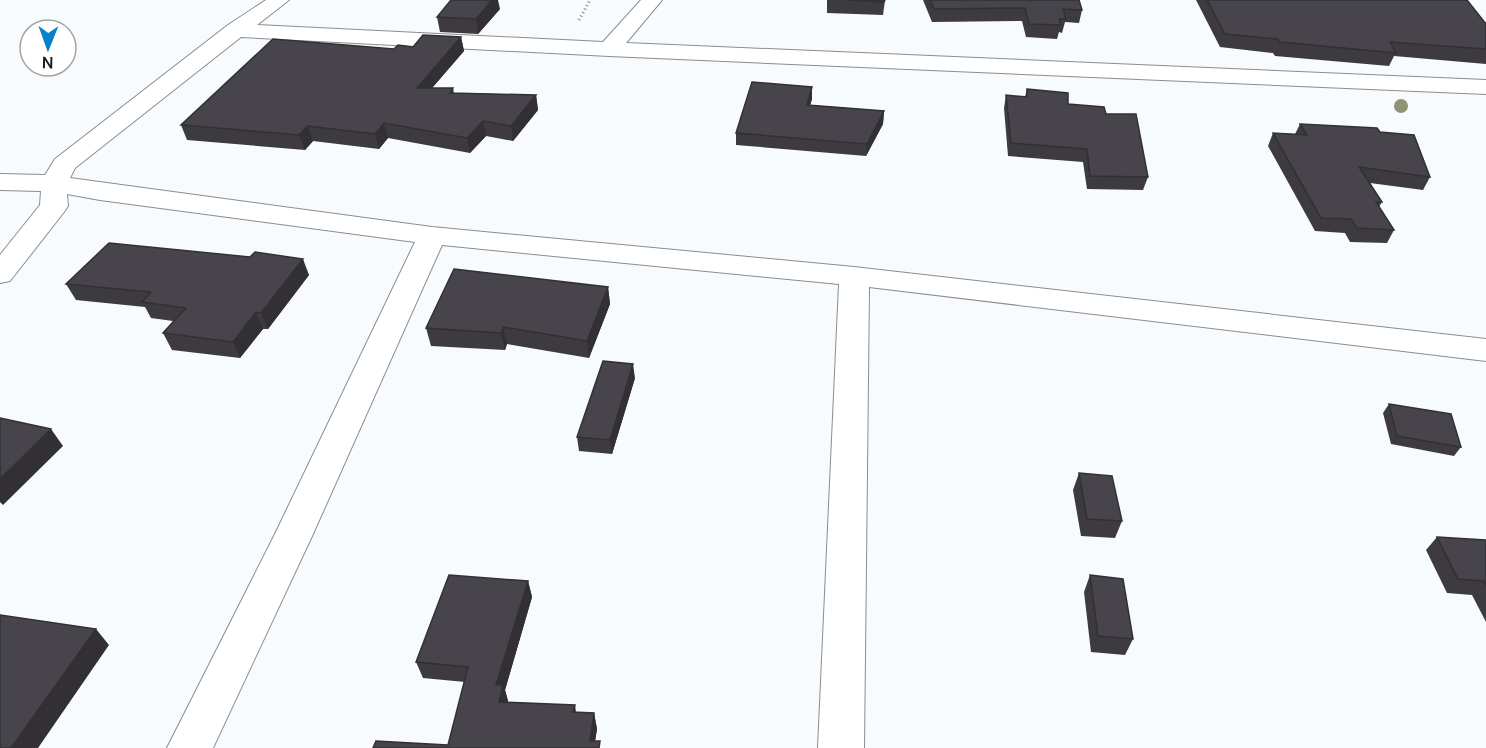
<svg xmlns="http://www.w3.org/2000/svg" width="1486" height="748" font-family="Manrope,sans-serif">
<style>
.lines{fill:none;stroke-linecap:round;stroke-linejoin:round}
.minor-casing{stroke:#888d92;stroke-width:2}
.path{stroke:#838689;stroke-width:3;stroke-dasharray:1 3;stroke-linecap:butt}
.minor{fill:#fff;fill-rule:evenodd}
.tree{fill:#8f9573}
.wall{fill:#3d3b40}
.shaded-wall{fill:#323034}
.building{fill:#47454b;stroke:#323034;stroke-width:1.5}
</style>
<rect width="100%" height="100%" fill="#f7fbfe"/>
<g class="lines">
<g class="minor-casing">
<path id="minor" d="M266 0H289L257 25 603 42 641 0H662L626 43 1486 80V94L609 56 241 37 75 168 70 178 432 227 854 267 1486 339V361L869 287 864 748H818L839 284 442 245 313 534 213 748H167L275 534 415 242 100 200 67 194 68 206 64 212 10 281 0 283V255L40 205 41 191 0 190V174L45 175 55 159 228 25Z"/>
</g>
<path class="path" d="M579 20 590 0"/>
<use href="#minor" class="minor"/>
</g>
<circle class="tree" cx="1401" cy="106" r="7"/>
<path class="wall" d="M827 0H885L883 15 827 13Z
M923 0H1079L1082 10 1079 23 1065 22 1062 33 1059 32 1057 39 1026 37 1022 21 932 22Z
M1196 0H1467L1486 24V64L1394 56 1389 66 1275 56 1273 53 1220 47Z
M500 9 478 34 440 32 437 17Z
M461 37 464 51 432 88H453L454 93 536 95 538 110 513 141 486 136 470 153 388 138 379 149 313 141 305 150 187 140 181 125 394 49 413 47Z
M812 87V99L810 105 884 111 883 124 866 156 736 145V133Z
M1027 89 1068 104 1106 114 1148 177 1143 190 1087 189 1083 162 1008 156 1004 108 1006 95 1025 97Z
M1300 124 1380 132 1430 177 1423 190 1370 183 1382 202 1379 207 1394 230 1387 243 1350 242 1345 233 1315 231 1268 146 1273 133 1295 134Z
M309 275 268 329H263L240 358 172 350 163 333 173 321 151 318 145 307 76 300 66 284Z
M608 287 610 304 589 358 507 344 505 350 431 346 426 328Z
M635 378 612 454 579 451 577 437Z
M1389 404 1461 447 1454 456 1391 444 1383 413Z
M1079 473 1122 521 1115 538 1081 536 1073 490Z
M1437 537 1486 540V622L1472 595 1447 593 1426 550Z
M1090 575 1133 639 1125 655 1091 652 1084 592Z
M528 581 532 597 505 690 508 701V702L575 705 576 712 594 713 597 729 595 741 448 745 465 682 423 678 416 662Z"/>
<path class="shaded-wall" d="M492 0H498L500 9 478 34 476 19Z
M461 37 464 51 420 102 417 88Z
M812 87V99L806 117 807 105Z
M536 95 538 110 513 141 511 126Z
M884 111 883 124 866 156 867 144Z
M483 121 486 136 470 153 467 138Z
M384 123 388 138 379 149 375 134Z
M308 126 313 141 305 150 299 135Z
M303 259 309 275 268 329 261 313Z
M608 287 610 304 589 358 587 341Z
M256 312 263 329 240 358 233 342Z
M503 327 507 344 505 350 501 333Z
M633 364 635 378 612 454 610 440Z
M51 429 63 446 3 505 0 502V479Z
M528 581 532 597 505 690 508 701 504 717 499 702 496 685Z
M96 629 109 645 38 748H11Z
M594 713 597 729 594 748 590 741Z"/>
<path class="building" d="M451 0H492L476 19 437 17Z
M847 0H885L884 2Z
M930 0H1079L1082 10 1063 9 1066 19H1059L1061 25 1029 24 1025 8 934 9Z
M1207 0H1467L1486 24V49L1390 42 1396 53 1280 42 1278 39 1225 34Z
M423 35 461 37 417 88H453L450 93 536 95 511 126 483 121 467 138 384 123 375 134 308 126 299 135 181 125 273 39 394 49 398 45 413 47Z
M752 82 812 87 807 105 884 111 867 144 736 133Z
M1027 89 1068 93V104L1104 107 1106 114H1136L1148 177 1090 176 1087 149 1011 143 1006 95 1027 97Z
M1300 124 1377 128 1380 132 1414 135 1430 177 1359 167 1382 202H1376L1394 230 1357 228 1351 219 1321 218 1273 133 1307 135Z
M109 243 250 257 255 252 303 259 261 313 256 312 233 342 163 333 186 308 142 302 151 292 66 284Z
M454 269 608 287 587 341 503 327 501 333 426 328Z
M603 361 633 364 610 440 577 437Z
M1389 404 1451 414 1461 447 1397 436Z
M0 418 51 429 0 479Z
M1079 473 1112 476 1122 521 1087 519Z
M1437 537 1486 540V585L1484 581 1458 579Z
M449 575 528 581 496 685H503L499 702 575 705 573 712 594 713 590 741H600L599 748H373L376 741 448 745 468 667 416 662Z
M1090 575 1123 579 1133 639 1098 636Z
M0 615 96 629 11 748H0Z"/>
<g transform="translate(48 48) rotate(181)"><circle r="28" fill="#ffffff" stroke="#a3a4a5" stroke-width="1.5"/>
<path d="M0-4.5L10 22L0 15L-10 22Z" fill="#0682ca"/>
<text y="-9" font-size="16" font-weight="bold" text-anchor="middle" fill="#191b1d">N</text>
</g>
</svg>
